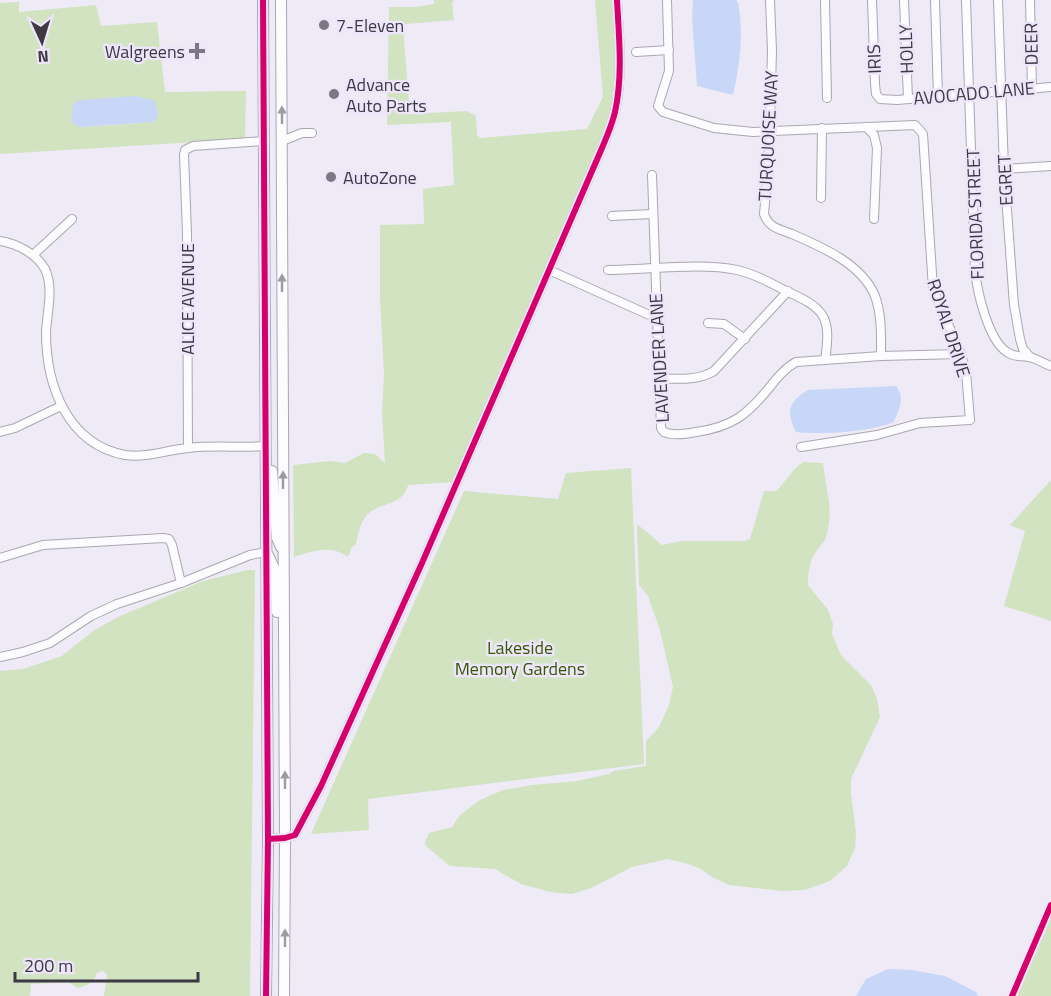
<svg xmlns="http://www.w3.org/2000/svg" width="1051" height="996" viewBox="0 0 1051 996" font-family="'Titillium Web',sans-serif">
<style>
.green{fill:#d1e3c0;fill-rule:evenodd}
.water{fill:#c8d7f7}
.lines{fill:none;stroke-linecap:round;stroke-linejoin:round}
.minor-casing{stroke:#aaa7b0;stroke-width:10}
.major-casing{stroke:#aaa7b0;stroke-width:12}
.minor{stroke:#fcfcfe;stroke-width:8}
.major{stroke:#fcfcfe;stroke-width:10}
.cycleway-casing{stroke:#ede6fb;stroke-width:10}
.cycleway{stroke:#d6006c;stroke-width:6}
.oneway{fill:#9c9ba0}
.poi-dot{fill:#7b7882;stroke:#ede6fb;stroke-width:2}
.labels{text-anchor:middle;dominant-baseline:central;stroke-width:5;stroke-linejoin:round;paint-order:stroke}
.poi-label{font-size:18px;fill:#3d3a43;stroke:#ede6fb;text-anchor:start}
.street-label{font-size:18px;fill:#3d3a43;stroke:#ede6fb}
.park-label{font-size:18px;fill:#395602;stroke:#ede6fb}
</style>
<rect width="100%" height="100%" fill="#eeebf6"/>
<!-- green -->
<g class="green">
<path d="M 434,0 L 454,0 L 452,3 L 454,20 L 405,24 L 403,27 L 410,114 L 467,111 L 476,116 L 477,135 L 480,138 L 587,129 L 603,97 L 595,0 L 614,0 C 616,42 618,82 609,122 L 454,482 L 408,485 C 403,507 379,501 366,516 C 360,523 358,536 356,544 L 352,547 L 348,557 C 332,544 311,551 294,557 L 293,465 L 330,461 L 345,463 L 364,453 L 375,454 L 385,463 L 382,413 L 384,373 L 380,299 L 380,225 L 424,224 L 423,189 L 454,185 L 451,122 L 387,125 L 389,7 L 415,7 L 434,4 Z"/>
<path d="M 19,2 L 19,12 L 96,5 L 101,26 L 157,22 L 165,92 L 246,91 L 245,139 L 0,154 L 0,3 ZM 79,100 L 142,123 L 81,127 Z"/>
<path d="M 804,462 L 823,463 C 825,484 833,507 828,529 C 826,542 822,543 815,553 C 809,562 808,575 808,585 L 828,610 L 833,624 L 832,634 L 841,655 L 871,685 L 877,699 L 880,717 L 851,779 L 851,793 L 856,833 L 855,848 L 847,866 L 830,881 L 805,890 L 782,891 L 729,885 L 712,877 L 701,869 L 685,863 L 667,859 L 632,867 L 591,888 L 572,894 L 550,892 L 521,884 L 495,869 L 450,866 L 426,846 L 425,842 L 429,833 L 452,827 L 460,815 L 480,800 L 503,790 L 532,785 L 577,781 L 609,774 L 613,771 L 646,766 L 646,741 L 659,727 L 669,705 L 673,687 L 660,630 L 648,596 L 639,585 L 637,524 L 662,545 L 682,541 L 745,541 L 750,539 L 764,491 L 776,491 C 786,482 792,468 804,462 Z"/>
<polygon points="631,468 644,764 368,799 369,830 311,834 464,491 558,499 566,473"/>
<polygon points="1051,480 1051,621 1004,606 1025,531 1010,525"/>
<path d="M 247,570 L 255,570 L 250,996 L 104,996 L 107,975 L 103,971 L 97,973 C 94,982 87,986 78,988 L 68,982 L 31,984 L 30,996 L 0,996 L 0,671 L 23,669 L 62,656 L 93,631 L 120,616 L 203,581 Z"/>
<polygon points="1051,901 1051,996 1011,996 1013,991"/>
</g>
<!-- water -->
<g class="water">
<path d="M 693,0 L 736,0 L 738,2 C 744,33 740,64 733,95 L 697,86 L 692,18 Z"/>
<polygon points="136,96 155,101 158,116 154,122 80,127 71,122 73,105 79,100"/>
<path d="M 896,386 C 906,399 899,408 894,422 C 869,432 823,435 796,432 C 786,412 788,402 808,390 Z"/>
<polygon points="888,969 912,970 945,976 976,992 978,996 856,996 866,979"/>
</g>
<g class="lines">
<!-- minor casing -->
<g class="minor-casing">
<g id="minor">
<polyline points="667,0 669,71 658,106 663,112 714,128 753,132 915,125 923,134 933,289 961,354 966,372 970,420 920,423 877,435 801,447"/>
<path d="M 770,0 L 772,51 L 769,157 L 764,214 C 769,228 779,229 792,234 C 822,247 862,264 875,296 C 882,315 881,336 881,356"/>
<polyline points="825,0 827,98"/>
<polyline points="872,0 875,84 876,94 880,99 897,100 1051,87"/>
<polyline points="904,0 908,99"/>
<polyline points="935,0 938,96"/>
<path d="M 966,0 L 975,270 C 977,291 988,340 1007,352 C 1015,358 1021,355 1029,357 C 1036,358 1044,364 1051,366"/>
<polyline points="998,0 1004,169 1014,305 1020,339 1023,349 1030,357"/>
<polyline points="1030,0 1032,88"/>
<polyline points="636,52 669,50"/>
<polyline points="866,127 874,135 877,148 874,219"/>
<polyline points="282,141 302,133 312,133"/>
<polyline points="1004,169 1051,166"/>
<path d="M 652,175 L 661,428 L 664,432 C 673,436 686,434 696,432 C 732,427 747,415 769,388 C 777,378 785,368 796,362 L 881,356 L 961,354"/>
<polyline points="821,198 822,128"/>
<polyline points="612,216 652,214"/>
<path d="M 0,241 C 17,244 36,253 45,269 C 54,288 47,312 46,332 C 46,385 67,444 125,455 C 146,458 167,450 188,448 C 214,445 240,448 266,446"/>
<polyline points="33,255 72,219"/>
<polyline points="549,270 656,318"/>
<path d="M 608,270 C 646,270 702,262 737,270 C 754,274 769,282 784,290 C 824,308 832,315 825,360"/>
<polyline points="708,323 724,324 745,339"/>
<path d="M 658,378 C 676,379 698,381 714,371 L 788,291"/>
<polyline points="0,432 15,428 61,406"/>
<polyline points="188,448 187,233 184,155 185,150 193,146 264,141"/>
<polyline points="0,558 43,545 163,538 169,539 172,545 181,583"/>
<polyline points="0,657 23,652 50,643 91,616 117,604 181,583 250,555 266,552"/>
<path d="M 268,839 L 285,838 L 295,835 L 321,786 L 422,563 L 602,148 C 607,136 612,125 615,112 C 623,76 619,37 617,0"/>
</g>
</g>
<!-- major casing -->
<g class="major-casing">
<g id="major">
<polyline points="263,0 268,839 266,996"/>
<polyline points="281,0 285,838 284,996"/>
<polyline points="272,471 277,538 281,547"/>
<polyline points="268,555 275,570 277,612"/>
</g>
</g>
<!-- minor -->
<use href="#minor" class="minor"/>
<!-- major -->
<use href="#major" class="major"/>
<!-- cycleway casing -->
<g class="cycleway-casing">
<g id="cycleway">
<polyline points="263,0 268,839 266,996"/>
<path d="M 268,839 L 285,838 L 295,835 L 321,786 L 422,563 L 602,148 C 607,136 612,125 615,112 C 623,76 619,37 617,0"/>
<polyline points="1012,996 1051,905"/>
</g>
</g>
<!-- cycleway -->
<use href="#cycleway" class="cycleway"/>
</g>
<!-- one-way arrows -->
<defs><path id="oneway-solid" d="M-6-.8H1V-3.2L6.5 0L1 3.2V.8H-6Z" transform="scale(1.5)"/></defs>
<g class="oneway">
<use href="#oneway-solid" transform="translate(282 115) rotate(-90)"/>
<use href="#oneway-solid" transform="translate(282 283) rotate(-90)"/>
<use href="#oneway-solid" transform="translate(283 480) rotate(-90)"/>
<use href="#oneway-solid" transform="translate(285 780) rotate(-90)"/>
<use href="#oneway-solid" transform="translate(285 938) rotate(-90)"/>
</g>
<!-- markers -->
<g class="poi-dot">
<circle cx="324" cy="25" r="6"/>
<path d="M194 42h6v6h6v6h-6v6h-6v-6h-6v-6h6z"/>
<circle cx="334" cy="94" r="6"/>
<circle cx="331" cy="177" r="6"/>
</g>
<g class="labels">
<!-- poi labels -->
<g class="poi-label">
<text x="336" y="25">7-Eleven</text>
<text x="185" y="51" text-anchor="end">Walgreens</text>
<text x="346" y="84">Advance<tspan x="346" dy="21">Auto Parts</tspan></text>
<text x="343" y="177">AutoZone</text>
</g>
<!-- street labels -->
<g class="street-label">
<text transform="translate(1031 44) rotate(-91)">DEER</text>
<text transform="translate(906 49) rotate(-92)">HOLLY</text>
<text transform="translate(874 59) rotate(-92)">IRIS</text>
<text transform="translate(974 93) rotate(-5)">AVOCADO LANE</text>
<text transform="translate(768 136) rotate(-87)">TURQUOISE WAY</text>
<text transform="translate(1005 180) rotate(-93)">EGRET</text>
<text transform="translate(975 214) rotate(-92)">FLORIDA STREET</text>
<text transform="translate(187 299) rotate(-90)">ALICE AVENUE</text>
<text transform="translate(949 328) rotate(72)">ROYAL DRIVE</text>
<text transform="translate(659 358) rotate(-93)">LAVENDER LANE</text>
</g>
<!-- park labels -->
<g class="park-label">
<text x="520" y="647">Lakeside<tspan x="520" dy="21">Memory Gardens</tspan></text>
</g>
</g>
<!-- north arrow -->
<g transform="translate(42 42) rotate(176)" stroke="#ede6fb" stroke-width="4.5" paint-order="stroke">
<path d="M0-4.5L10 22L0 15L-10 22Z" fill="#3d3a43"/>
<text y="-9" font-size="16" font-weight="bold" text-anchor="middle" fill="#3d3a43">N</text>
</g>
<!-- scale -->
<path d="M15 972v9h183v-9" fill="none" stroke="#3d3a43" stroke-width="3"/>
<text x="24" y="972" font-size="18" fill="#3d3a43" stroke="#ede6fb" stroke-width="4.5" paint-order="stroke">200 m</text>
</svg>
